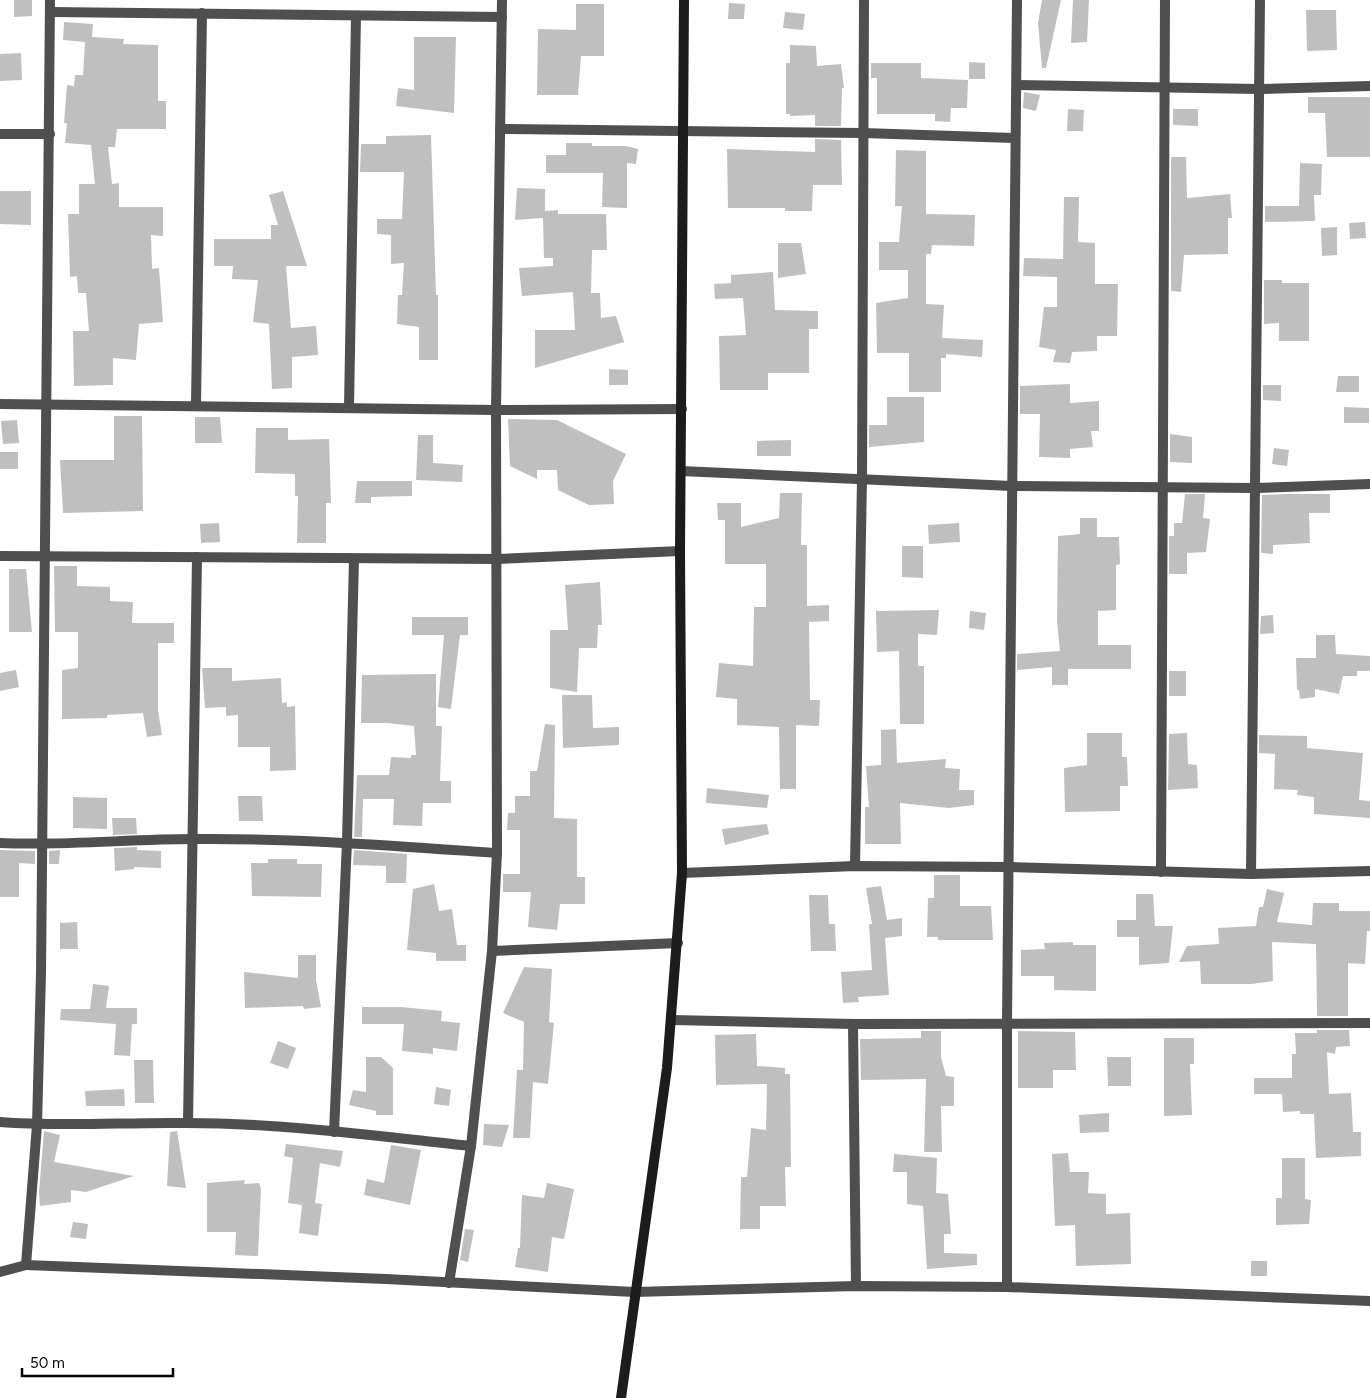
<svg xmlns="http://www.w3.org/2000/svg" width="1370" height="1398" viewBox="0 0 1370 1398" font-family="Figtree,sans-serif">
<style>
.building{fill:#bfbfbf}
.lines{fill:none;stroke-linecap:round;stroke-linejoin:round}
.street{stroke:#4f4f4f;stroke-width:10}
.secondary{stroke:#1c1c1c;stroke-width:10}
</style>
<rect width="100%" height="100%" fill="#fff"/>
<!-- building -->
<g class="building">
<polygon points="14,0 32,0 32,16 14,17"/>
<polygon points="1042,0 1061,0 1046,68 1042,68 1038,23"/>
<polygon points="1073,0 1089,0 1087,42 1071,43"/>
<polygon points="729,3 745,4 744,19 728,19"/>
<polygon points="576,4 604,4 604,56 581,56 578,95 537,95 538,29 576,30"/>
<polygon points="1306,10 1336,10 1337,50 1307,51"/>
<polygon points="785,12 805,14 803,30 783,28"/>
<polygon points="64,22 93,24 92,37 124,39 123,44 158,45 158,101 166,101 166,129 117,129 115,147 108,147 112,184 119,183 119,207 163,207 163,236 151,235 152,269 159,268 163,322 139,324 136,360 113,358 113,385 74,386 73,331 89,331 86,293 78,293 77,276 70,277 68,214 79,214 79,184 95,184 91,145 65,143 67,123 64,123 67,85 74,86 75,75 83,75 85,42 63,40"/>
<polygon points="414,37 456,37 454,113 396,106 398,88 414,90"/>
<polygon points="790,45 816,46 817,66 841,64 844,88 842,88 841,126 815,126 815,115 790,116 790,114 786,114 786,63 790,63"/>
<polygon points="21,53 22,80 0,81 0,54"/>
<polygon points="969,62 985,63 985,79 969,79"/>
<polygon points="871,63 921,63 921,78 968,80 967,108 951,108 950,122 935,121 935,114 877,114 877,78 871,78"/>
<polygon points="1024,92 1040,95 1036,111 1023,108"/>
<polygon points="1308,97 1370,97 1370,157 1327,157 1325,113 1308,113"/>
<polygon points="1068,109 1084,110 1083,131 1067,131"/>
<polygon points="1173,109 1198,109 1198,126 1173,125"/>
<polygon points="431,135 436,295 438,295 438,360 419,360 419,327 397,324 398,295 402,295 404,263 391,264 391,235 377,234 377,219 402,219 404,172 360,172 361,144 386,144 386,136"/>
<polygon points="815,139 841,140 842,185 813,185 812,211 785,211 785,208 728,208 727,149 815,152"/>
<polygon points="566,143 592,143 592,146 626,146 638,149 636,164 627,163 627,208 602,207 603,173 546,173 546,155 566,155"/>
<polygon points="896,150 926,151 926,214 975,215 974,246 932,245 931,254 926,254 926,304 944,305 942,338 983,340 982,357 946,354 946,358 941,358 941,392 909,392 909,353 877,353 876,303 908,298 908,270 879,270 879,242 899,242 902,206 895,206"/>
<polygon points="1171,157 1186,157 1187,198 1230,194 1232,218 1228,218 1228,254 1184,255 1181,292 1171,291"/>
<polygon points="1300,163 1322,164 1321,195 1314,195 1315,221 1265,222 1265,206 1299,206"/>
<polygon points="517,188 545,189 545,211 558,210 558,214 606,214 607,250 592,250 591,293 600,293 601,318 616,316 624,342 535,368 535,330 575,330 573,292 522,296 519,268 553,266 553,258 544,258 543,218 515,220"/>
<polygon points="0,191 31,191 31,225 0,224"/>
<polygon points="283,191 307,266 286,266 291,328 316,326 318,355 292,357 292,388 272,389 269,324 253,322 258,280 232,279 233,266 214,266 214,239 271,239 271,225 278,225 269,195"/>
<polygon points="1064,197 1079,197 1078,242 1095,243 1095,284 1118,284 1117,336 1097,336 1097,351 1072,352 1070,363 1053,362 1056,350 1039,347 1044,307 1057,307 1057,277 1023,276 1024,258 1063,259"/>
<polygon points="1365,222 1366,238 1350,239 1349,223"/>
<polygon points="1337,227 1337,255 1322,256 1321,228"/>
<polygon points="778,243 801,243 806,274 778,278"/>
<polygon points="773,272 775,310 818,311 818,329 809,329 809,373 768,373 768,390 720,390 719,336 746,335 743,298 715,299 714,284 731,283 731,275"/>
<polygon points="1264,280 1282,280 1282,283 1309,283 1309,341 1279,341 1279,323 1264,324"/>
<polygon points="609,369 628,370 628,385 609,385"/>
<polygon points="1338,376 1359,376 1359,392 1336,392"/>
<polygon points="1070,384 1070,403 1099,401 1099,431 1091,431 1093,447 1070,449 1070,458 1039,457 1040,414 1020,414 1020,386"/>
<polygon points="1263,385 1281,385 1281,401 1263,400"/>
<polygon points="887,397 924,397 924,442 869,447 869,425 887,425"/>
<polygon points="1344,407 1369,408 1369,423 1344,423"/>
<polygon points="114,416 142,416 143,511 63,513 60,460 114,460"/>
<polygon points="195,417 220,417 222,443 195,443"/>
<polygon points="508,419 557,420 626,454 613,481 614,504 589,505 558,490 557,470 537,470 537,479 510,466"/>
<polygon points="17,420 19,443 3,444 1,421"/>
<polygon points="256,428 288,428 288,440 329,439 331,503 326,503 326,543 297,543 298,496 295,496 295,474 255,473"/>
<polygon points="1170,434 1192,437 1192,463 1170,462"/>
<polygon points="418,435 433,435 433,463 463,465 462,482 416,480"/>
<polygon points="791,440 791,456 757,456 757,441"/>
<polygon points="1274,448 1289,450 1287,466 1272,464"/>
<rect x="0" y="452" width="18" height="17"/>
<polygon points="357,481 412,481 412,496 371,497 371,503 355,503"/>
<polygon points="780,493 802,493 801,545 807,545 807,606 829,605 829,621 809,622 810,700 820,700 819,726 796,725 796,789 780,789 779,727 737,725 737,699 716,697 719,663 753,666 754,607 766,607 766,564 725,564 725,520 718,520 717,503 741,503 741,527 779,518"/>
<polygon points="1185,494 1205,494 1203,518 1210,519 1206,552 1187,553 1187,574 1169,574 1169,536 1174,536 1174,523 1182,523"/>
<polygon points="1287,494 1330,494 1330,513 1309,513 1310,543 1273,545 1273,554 1261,553 1262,495"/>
<polygon points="1080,518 1097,518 1097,537 1119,537 1120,564 1116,565 1116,610 1098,611 1098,645 1131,645 1131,669 1068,669 1068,685 1052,685 1052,667 1017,670 1017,654 1060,651 1057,621 1058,536 1080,534"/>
<polygon points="219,523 220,542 201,543 200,524"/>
<polygon points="959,523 960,542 929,544 928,525"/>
<polygon points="902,546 923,546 923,578 902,577"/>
<polygon points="54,566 77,566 77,586 110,587 110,601 133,602 132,623 174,623 174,643 158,643 158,710 162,735 147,737 143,713 107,715 107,718 62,719 62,670 78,668 78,632 55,632"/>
<polygon points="9,569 26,569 32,632 9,632"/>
<polygon points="600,582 602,625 598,625 597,648 579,648 577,692 550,688 550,630 568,630 565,585"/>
<polygon points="939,610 937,635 918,634 918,666 924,666 924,724 900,724 899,651 877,652 876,611"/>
<polygon points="970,611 986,613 984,630 969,628"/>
<polygon points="1273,615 1274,633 1260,634 1261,616"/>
<polygon points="412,617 468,617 468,635 460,635 451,709 438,707 444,635 412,635"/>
<polygon points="1316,635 1335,635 1336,654 1370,656 1370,671 1357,671 1357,676 1343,676 1339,694 1315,689 1315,697 1300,699 1299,690 1297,690 1296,658 1316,658"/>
<polygon points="202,668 232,668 232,681 281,678 282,703 287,702 287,707 295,706 296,770 270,771 270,747 238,747 238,715 226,716 226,707 205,708"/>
<polygon points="16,670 19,687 0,691 0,673"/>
<rect x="1169" y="671" width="17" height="25"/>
<polygon points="436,674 436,726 442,726 440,781 451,781 451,803 423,803 422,826 393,825 394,799 363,799 362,837 354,837 357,775 389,775 391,757 411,758 411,755 416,755 414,726 387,723 361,723 362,675"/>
<polygon points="562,695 592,695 593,728 619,727 619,745 563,748"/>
<polygon points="545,724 555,725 554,818 577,819 577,877 585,877 585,904 560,904 557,930 528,927 531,892 503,892 503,874 520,874 520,830 507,830 508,813 515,813 515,796 530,796 530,771 537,771"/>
<polygon points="896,729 897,763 946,759 945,768 960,769 959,790 974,790 974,805 949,808 900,803 901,844 865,844 865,807 869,807 866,766 881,765 881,730"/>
<polygon points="1087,733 1122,733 1122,757 1127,757 1128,786 1120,786 1120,811 1065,812 1064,768 1087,765"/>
<polygon points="1187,733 1188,764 1197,765 1198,788 1168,790 1169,734"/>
<polygon points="1259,735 1307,736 1307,748 1363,753 1359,800 1370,801 1370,818 1314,814 1314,797 1297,795 1298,790 1274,789 1275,754 1259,753"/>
<polygon points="707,788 769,795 767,808 706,803"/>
<polygon points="238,796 262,796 263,821 239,821"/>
<polygon points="73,797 107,798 107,829 73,828"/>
<polygon points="112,818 136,818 137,834 113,835"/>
<polygon points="767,824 769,834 725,845 722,829"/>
<polygon points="137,847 137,850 161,851 161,868 134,867 134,869 115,871 114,848"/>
<polygon points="0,850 35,851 35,864 19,863 19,897 0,897"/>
<polygon points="60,850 59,864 49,864 49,851"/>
<polygon points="354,850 407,854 406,883 386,883 386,866 353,865"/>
<polygon points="268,859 297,859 297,864 322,864 321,897 252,896 251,863 268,863"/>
<polygon points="934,875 960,875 960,906 991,906 993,940 938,940 938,937 927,937 928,898 934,898"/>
<polygon points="434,884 439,911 452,909 457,945 466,945 466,961 436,961 436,953 407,950 413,889"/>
<polygon points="881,886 887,920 902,918 902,936 885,938 889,995 858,997 859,1002 843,1003 841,972 872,970 869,924 872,924 866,888"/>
<polygon points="1267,889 1284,893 1277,922 1312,925 1313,903 1339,903 1339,911 1370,911 1370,931 1367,931 1365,964 1348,963 1348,1016 1317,1016 1316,944 1272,942 1273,981 1251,984 1201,984 1200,961 1179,962 1187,946 1219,944 1218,928 1256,926 1259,907 1263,907"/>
<polygon points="1136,894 1153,894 1155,926 1173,926 1169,963 1139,965 1139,937 1117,937 1117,920 1136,920"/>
<polygon points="809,895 828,895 829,924 835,924 836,951 811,951"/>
<polygon points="77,922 78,949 60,949 60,923"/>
<polygon points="1073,942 1073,945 1096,945 1096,991 1054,990 1054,976 1021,976 1021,950 1045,949 1044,943"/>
<polygon points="298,955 316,955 316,980 321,1007 304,1009 303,1006 245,1008 244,972 298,978"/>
<polygon points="524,967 552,969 549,1022 554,1023 548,1084 533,1082 530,1138 513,1138 517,1070 523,1070 524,1022 503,1013"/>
<polygon points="93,984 109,986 106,1008 137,1008 137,1024 132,1024 130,1056 114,1055 116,1024 60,1020 61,1009 90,1009"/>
<polygon points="362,1007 401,1007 442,1011 441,1021 460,1023 457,1051 433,1048 433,1054 402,1051 404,1024 362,1024"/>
<polygon points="1317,1030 1349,1030 1350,1046 1336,1047 1335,1054 1327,1052 1329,1094 1351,1093 1353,1132 1361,1132 1361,1156 1316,1158 1314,1114 1300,1114 1300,1111 1283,1112 1282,1094 1254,1094 1254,1078 1292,1078 1292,1054 1296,1054 1295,1033 1317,1033"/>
<polygon points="921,1031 941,1031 941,1057 946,1076 954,1077 954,1106 941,1106 942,1152 924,1152 926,1079 861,1080 860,1039 921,1038"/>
<polygon points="1018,1031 1075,1032 1076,1070 1053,1070 1053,1088 1018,1088"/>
<polygon points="756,1034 757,1066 785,1068 785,1074 790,1074 791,1167 785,1167 786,1206 760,1206 760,1229 740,1229 741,1177 747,1177 751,1128 766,1130 767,1084 716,1085 715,1035"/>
<polygon points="1164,1038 1194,1038 1194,1064 1190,1064 1192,1115 1164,1116"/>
<polygon points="278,1041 296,1048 288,1069 270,1063"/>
<polygon points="366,1057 381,1057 393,1068 393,1115 376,1115 376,1111 349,1105 353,1090 366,1092"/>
<polygon points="1107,1057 1131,1057 1131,1086 1108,1086"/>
<polygon points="134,1060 153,1060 154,1103 135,1103"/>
<polygon points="436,1087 451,1090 449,1106 434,1104"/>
<polygon points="124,1089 125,1106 86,1106 85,1091"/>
<polygon points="1109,1113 1109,1132 1080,1133 1079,1115"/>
<polygon points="484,1124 509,1125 502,1147 483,1145"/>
<polygon points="44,1131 60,1135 54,1162 134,1176 86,1192 71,1190 71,1202 40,1206 39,1192"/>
<polygon points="177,1131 186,1188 167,1186 170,1132"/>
<polygon points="286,1144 343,1151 340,1167 320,1163 315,1203 322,1204 318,1236 299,1233 302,1205 288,1203 293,1158 284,1156"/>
<polygon points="391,1145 421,1150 410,1205 364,1195 367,1179 384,1183"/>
<polygon points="1068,1153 1070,1172 1089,1172 1088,1193 1106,1194 1106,1214 1130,1213 1131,1264 1076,1266 1075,1225 1055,1226 1052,1154"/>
<polygon points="894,1154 937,1158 936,1193 948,1194 951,1234 944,1234 944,1253 977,1254 977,1265 927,1269 923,1206 907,1204 907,1172 893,1172"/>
<polygon points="1282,1158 1305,1158 1305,1199 1311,1200 1309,1224 1276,1225 1276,1198 1282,1198"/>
<polygon points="245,1180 244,1184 259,1183 261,1189 258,1256 235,1255 236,1232 207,1232 207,1183"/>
<polygon points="547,1183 574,1189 564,1239 552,1237 548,1272 515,1267 518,1248 520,1248 522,1195 544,1198"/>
<polygon points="73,1222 88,1224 86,1239 70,1237"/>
<polygon points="465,1229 474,1230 468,1262 460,1260"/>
<rect x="1251" y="1261" width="16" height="15"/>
</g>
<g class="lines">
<!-- street -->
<g class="street">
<polyline points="50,0 41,973 37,1125 26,1265 386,1279 634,1292 856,1286 1007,1287 1370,1301"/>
<polyline points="50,12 502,17"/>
<polyline points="1017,85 1259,89 1370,86"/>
<polyline points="500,129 863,133 1014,138"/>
<polyline points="0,134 50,134"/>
<polyline points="0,404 496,410 682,409"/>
<polyline points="196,404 202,13"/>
<polyline points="349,407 356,16"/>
<polyline points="681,471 1012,486 1254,488 1370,484"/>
<polyline points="0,556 497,559 680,551"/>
<path d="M 0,843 C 65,846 129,839 194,839 C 295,838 396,846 497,853"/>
<polyline points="855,866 862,479 864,0"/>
<polyline points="1161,872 1165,0"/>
<polyline points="682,873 855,866 1010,867 1251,874 1370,871"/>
<polyline points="1251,874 1260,0"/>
<polyline points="492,951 678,943"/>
<polyline points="672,1020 853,1024 1370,1023"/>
<polyline points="853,1024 856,1286"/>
<path d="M 0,1122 C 62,1127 124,1122 186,1123 C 281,1123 377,1136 471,1146"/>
<polyline points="188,1123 197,557"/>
<polyline points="334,1132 347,842 354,559"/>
<polyline points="0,1272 26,1265"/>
<polyline points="449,1283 471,1146 492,951 497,853 496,410 502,0"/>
<polyline points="1007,1287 1007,1022 1017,0"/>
</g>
<!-- secondary -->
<polyline class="secondary" points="621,1398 667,1068 682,873 680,551 684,0"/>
</g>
<!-- scale -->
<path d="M22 1368v8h151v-8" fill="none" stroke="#000000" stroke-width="2.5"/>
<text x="30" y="1368" font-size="15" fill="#000000" stroke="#ffffff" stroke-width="4" paint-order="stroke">50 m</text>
</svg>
